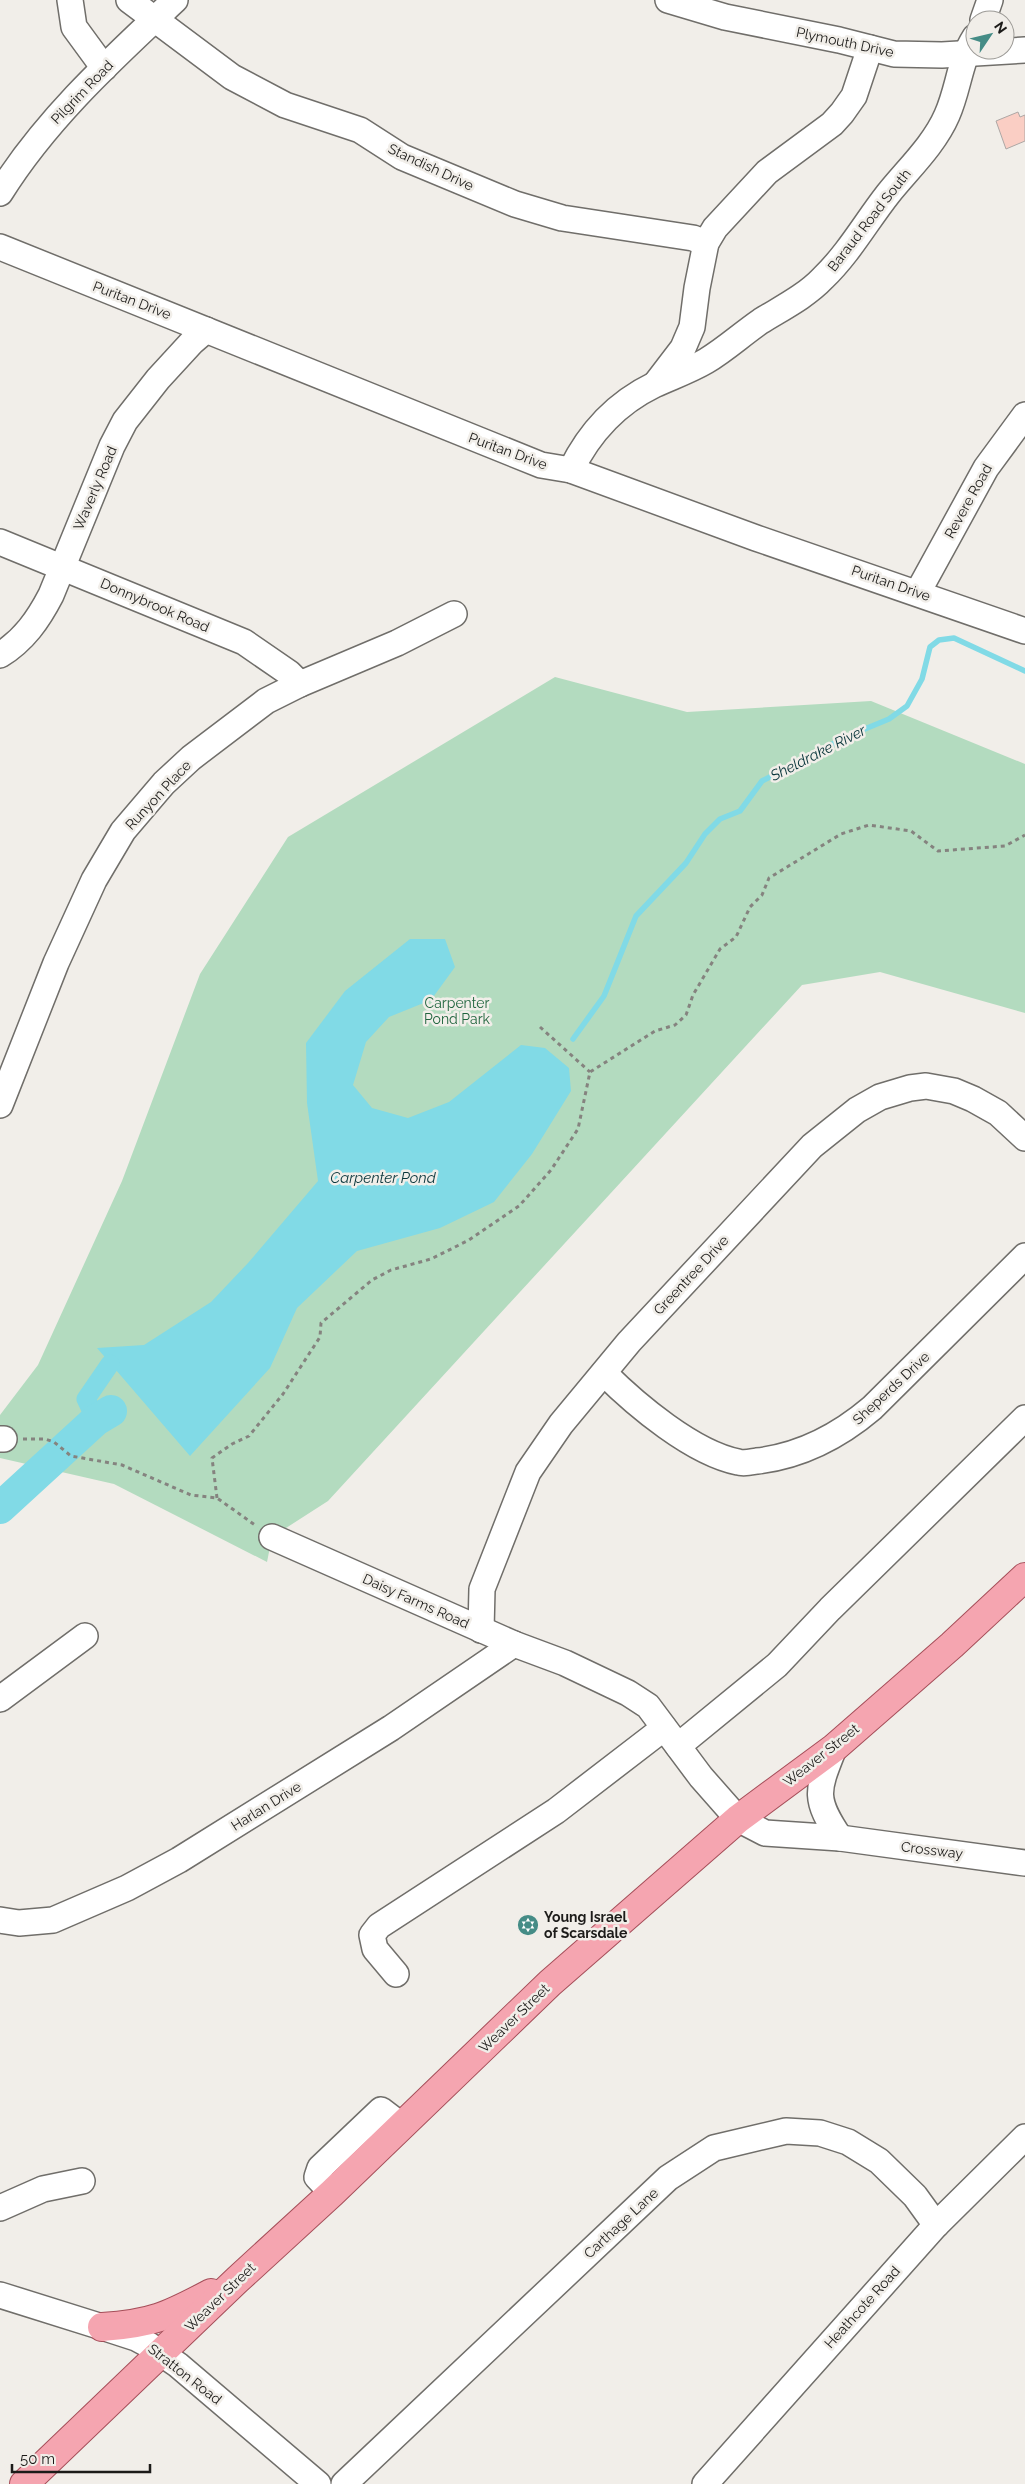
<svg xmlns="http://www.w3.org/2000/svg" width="1025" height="2484" viewBox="0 0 1025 2484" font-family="Raleway,sans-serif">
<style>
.green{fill:#b3dbbf}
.water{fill:#81dae6}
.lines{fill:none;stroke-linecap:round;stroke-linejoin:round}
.stream{stroke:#81dae6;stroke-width:5.5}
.canal{stroke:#81dae6;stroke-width:19}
.river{stroke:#81dae6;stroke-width:32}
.building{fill:#facec4;stroke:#ada7a5}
.minor-casing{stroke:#706e6a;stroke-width:28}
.major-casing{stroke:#a54e59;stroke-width:30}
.path{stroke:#85837f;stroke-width:3;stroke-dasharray:4 4;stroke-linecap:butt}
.minor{stroke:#fff;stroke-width:25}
.major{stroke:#f5a5b0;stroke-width:28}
.labels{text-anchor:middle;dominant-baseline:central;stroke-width:5;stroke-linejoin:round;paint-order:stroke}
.street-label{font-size:14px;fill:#1c1b19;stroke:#f1eee9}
.park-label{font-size:14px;fill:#20653e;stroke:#f1eee9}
.poi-label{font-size:14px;font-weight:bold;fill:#1c1b19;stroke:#f1eee9;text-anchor:start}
.water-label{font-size:15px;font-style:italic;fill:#09353b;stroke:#f1eee9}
</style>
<rect width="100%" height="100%" fill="#f1eee9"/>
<!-- green -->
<polygon class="green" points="555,677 687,712 871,701 1025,764 1025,1013 880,972 802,985 328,1501 272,1537 267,1562 114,1484 0,1458 0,1415 38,1365 122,1181 200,974 288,837"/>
<!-- water -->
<polygon class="water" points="410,939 445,939 455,967 431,1000 389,1017 366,1042 353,1085 372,1108 408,1118 449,1102 521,1045 545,1048 569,1068 571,1091 532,1154 494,1202 440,1228 357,1251 297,1308 270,1368 190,1456 97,1348 144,1345 211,1302 248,1263 318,1181 307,1103 306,1043 345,991"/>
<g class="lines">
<!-- stream -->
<polyline class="stream" points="573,1039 604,996 636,916 686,863 705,834 720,819 740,811 762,781 848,736 889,719 907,706 922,679 930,647 939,640 954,638 1025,671"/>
<!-- canal -->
<polyline class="canal" points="96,1420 86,1399 110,1364"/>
<!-- river -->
<polyline class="river" points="0,1508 96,1420 111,1411"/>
</g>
<!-- building -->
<polygon class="building" points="1018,112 1020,117 1025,115 1025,141 1006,149 996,121"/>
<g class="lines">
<!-- minor casing -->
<g class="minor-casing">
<g id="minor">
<polyline points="70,0 74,27 104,68"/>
<polyline points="129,0 232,77 285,105 360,130 402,157 515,204 562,218 693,238 706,243"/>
<polyline points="668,0 725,17 839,40 894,54 942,55 1025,50"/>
<polyline points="983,20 990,0"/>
<path d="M 0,193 C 46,119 112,59 175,0"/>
<polyline points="0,247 541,465 571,470 756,538 1025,631"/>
<polyline points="657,382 683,348 692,327 697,288 706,243 715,228 767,172 832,124 842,113 854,96 870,48"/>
<path d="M 571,470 C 589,433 617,403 654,385 C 671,377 689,371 706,361 C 726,349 742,334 761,321 C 782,308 806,296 823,278 C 849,253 866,222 888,194 C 908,169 934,145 947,115 C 959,88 959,62 975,37"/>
<polyline points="0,542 244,642 289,673 300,684"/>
<polyline points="918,592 986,468 1025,415"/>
<path d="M 0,655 C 24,640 38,620 51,595 L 112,446 L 125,421 L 158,379 L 192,342 L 206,330"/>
<polyline points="0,1105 56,963 94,880 123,831 164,783 191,758 266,701 300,684 397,643 454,614"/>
<path d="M 604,1373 C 636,1405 693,1453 738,1462 C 744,1464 751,1462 757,1461 C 801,1456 839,1436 872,1408 L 1025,1256"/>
<polyline points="0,1439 4,1439"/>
<polyline points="272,1537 514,1644 565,1663 628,1693 648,1706 701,1777 738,1819 765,1833 840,1838 1025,1863"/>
<polyline points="481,1630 482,1589 528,1472 561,1424 629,1342 812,1146 857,1110 880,1097 910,1088 926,1086 954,1091 973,1099 998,1113 1025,1138"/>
<polyline points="0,1699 85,1636"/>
<polyline points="678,1746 777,1665 830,1609 1025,1418"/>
<path d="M 834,1748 C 817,1791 813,1798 840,1838"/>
<polyline points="0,1920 19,1923 53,1920 127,1888 179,1860 391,1728 514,1644"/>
<polyline points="396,1974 375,1949 372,1935 379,1926 556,1811 664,1728"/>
<polyline points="332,2193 317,2177 320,2168 381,2110 402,2126"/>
<polyline points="0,2208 43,2189 82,2181"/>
<polyline points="0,2295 102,2327 136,2338 149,2345 178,2365 318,2484"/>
<polyline points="344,2484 668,2178 714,2148 786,2131 820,2133 848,2142 879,2161 915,2196 936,2225"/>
<polyline points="705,2484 936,2225 1025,2137"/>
</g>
</g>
<!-- major casing -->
<g class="major-casing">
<g id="major">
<path d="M 102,2327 C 151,2324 168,2316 211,2293"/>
<polyline points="24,2484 237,2280 332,2193 550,1983 738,1819 834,1748 952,1645 1025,1577"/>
</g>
</g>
<!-- path -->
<g class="path">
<polyline points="540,1027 590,1072"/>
<polyline points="23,1439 45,1439 54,1442 71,1456 122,1465 191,1495 217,1498 255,1525"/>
<polyline points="217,1498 212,1458 232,1444 249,1436 283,1394 320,1337 321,1323 372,1280 391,1270 431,1259 469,1240 519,1206 551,1170 578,1129 590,1072 655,1031 675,1025 686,1015 693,995 720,949 736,937 750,907 762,895 769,878 841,834 869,825 911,831 938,851 1005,846 1025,835"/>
</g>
<!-- minor -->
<use href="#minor" class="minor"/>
<!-- major -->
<use href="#major" class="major"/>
</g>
<!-- icons -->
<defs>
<g id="synagogue-disc" transform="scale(1.125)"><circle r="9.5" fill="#458c86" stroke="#f1eee9"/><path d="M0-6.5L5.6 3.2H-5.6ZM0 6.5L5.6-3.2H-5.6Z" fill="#fff"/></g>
</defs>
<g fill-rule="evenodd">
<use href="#synagogue-disc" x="528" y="1925"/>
</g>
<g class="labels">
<!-- street labels -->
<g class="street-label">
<text transform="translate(845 42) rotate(12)">Plymouth Drive</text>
<text transform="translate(82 92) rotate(-46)">Pilgrim Road</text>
<text transform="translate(431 167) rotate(25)">Standish Drive</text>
<text transform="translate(869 220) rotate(-52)">Baraud Road South</text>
<text transform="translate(132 300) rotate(21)">Puritan Drive</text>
<text transform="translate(508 451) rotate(20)">Puritan Drive</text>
<text transform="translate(95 488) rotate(-67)">Waverly Road</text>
<text transform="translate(968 501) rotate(-61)">Revere Road</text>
<text transform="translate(891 583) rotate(19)">Puritan Drive</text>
<text transform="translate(155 605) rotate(23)">Donnybrook Road</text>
<text transform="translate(158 795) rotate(-47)">Runyon Place</text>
<text transform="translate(691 1275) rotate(-47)">Greentree Drive</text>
<text transform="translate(891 1388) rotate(-43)">Sheperds Drive</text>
<text transform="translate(416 1601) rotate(24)">Daisy Farms Road</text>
<text transform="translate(821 1755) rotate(-38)">Weaver Street</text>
<text transform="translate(266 1806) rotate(-32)">Harlan Drive</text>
<text transform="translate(932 1850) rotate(7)">Crossway</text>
<text transform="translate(514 2018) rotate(-44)">Weaver Street</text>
<text transform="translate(621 2223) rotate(-43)">Carthage Lane</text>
<text transform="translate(220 2297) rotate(-44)">Weaver Street</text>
<text transform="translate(862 2307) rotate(-48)">Heathcote Road</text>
<text transform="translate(185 2374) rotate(38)">Stratton Road</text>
</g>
<!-- park labels -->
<g class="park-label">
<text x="457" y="1003">Carpenter<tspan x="457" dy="16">Pond Park</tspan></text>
</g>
<!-- poi labels -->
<g class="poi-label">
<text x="544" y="1917">Young Israel<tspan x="544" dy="16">of Scarsdale</tspan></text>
</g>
<!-- water labels -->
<g class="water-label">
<text transform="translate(818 753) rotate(-27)">Sheldrake River</text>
<text x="383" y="1178">Carpenter Pond</text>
</g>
</g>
<!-- north arrow -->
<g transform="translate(990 35) rotate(55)"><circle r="24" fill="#f1eee9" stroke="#9c9a96"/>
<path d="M0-4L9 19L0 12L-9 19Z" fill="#458c86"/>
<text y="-8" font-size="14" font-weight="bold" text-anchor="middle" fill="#1c1b19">N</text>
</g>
<!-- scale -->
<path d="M12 2464v8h138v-8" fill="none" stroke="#1c1b19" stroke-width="2.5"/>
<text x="20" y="2464" font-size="15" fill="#1c1b19" stroke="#f1eee9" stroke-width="4" paint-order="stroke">50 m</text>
</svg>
